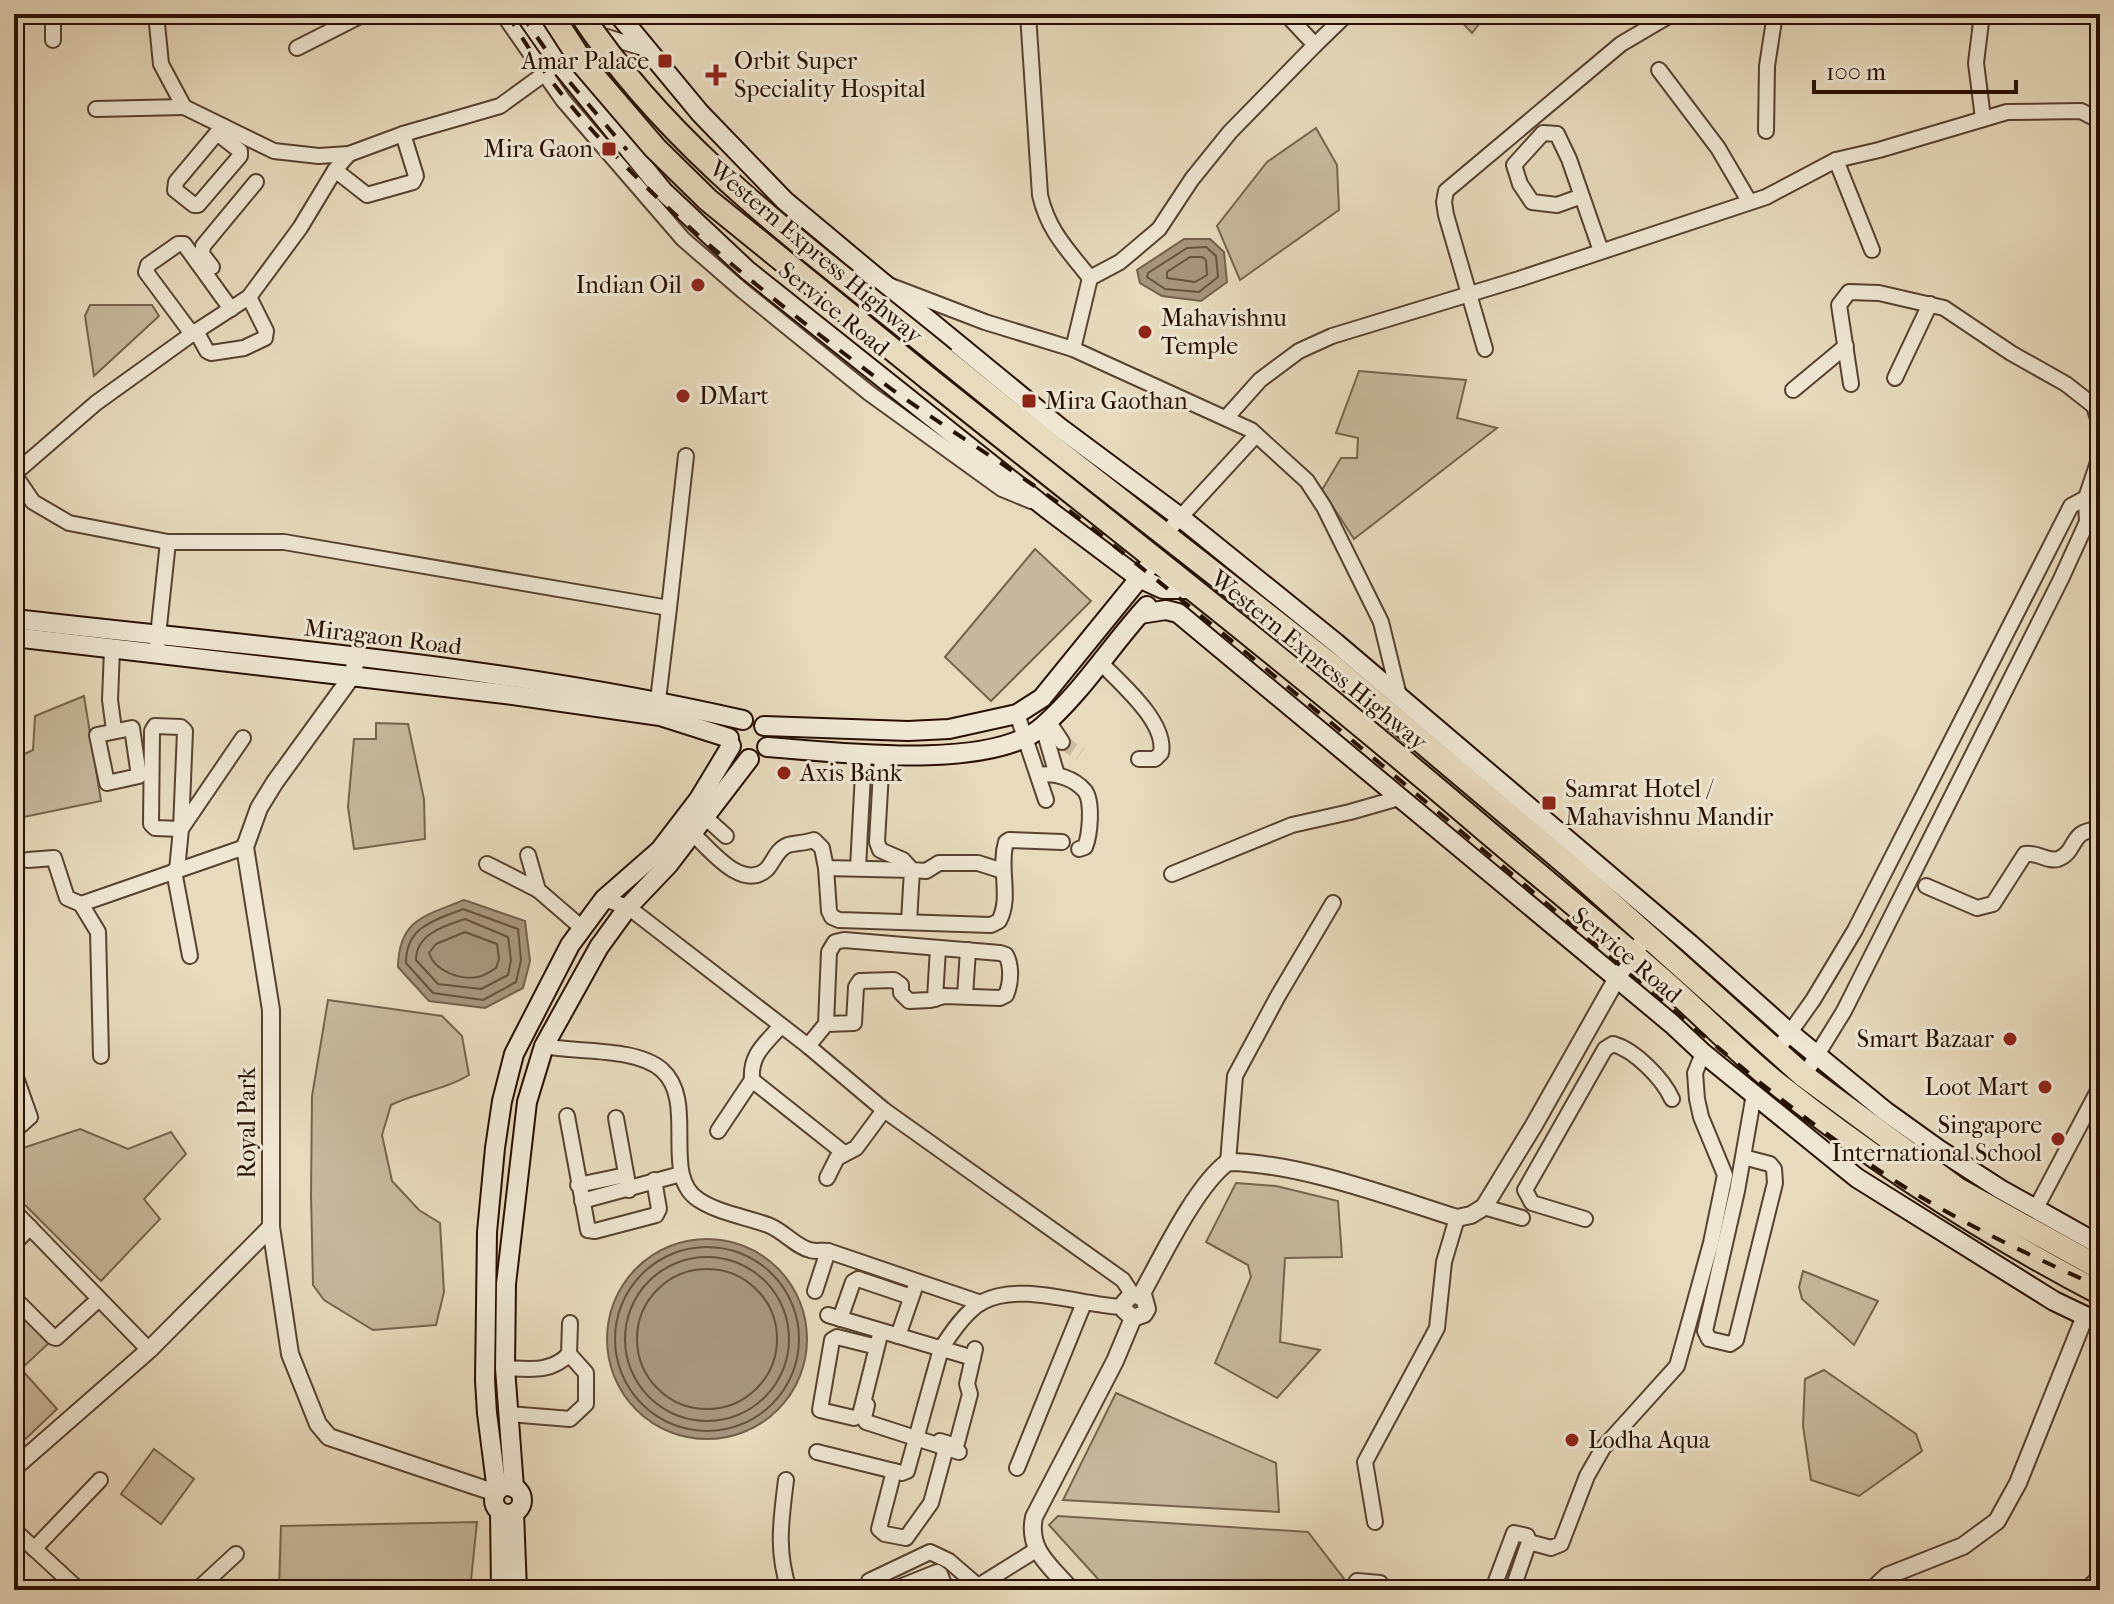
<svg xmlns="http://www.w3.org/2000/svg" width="2114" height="1604" viewBox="0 0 2114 1604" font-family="'IM FELL French Canon',serif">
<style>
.green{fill:#c6b89d;stroke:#76644e;stroke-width:2}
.water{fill:#a6957d;stroke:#73604b;stroke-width:2}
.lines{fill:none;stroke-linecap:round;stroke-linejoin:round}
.shore{stroke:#66523e;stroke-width:2}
.minor-tunnel{stroke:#cabca1;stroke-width:14;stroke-dasharray:14 7;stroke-linecap:butt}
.minor-casing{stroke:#57422f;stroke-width:18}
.tertiary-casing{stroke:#57422f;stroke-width:20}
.secondary-casing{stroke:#271000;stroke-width:22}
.trunk-casing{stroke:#271000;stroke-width:26}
.minor{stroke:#efe7d4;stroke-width:14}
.tertiary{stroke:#efe7d4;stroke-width:16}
.secondary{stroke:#efe7d4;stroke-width:18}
.trunk{stroke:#e7dabd;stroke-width:22}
.rail{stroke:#271000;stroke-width:4;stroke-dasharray:14 14;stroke-linecap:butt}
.trunk-bridge-casing{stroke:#271000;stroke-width:26;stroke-linecap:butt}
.trunk-bridge{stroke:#e7dabd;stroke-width:22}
.poi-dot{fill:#8f2418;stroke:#efe7d4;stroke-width:3}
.labels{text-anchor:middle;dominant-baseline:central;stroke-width:6;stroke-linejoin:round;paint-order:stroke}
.poi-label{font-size:24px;fill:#271000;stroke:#efe7d4;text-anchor:start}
.street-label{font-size:24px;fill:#271000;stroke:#efe7d4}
</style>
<rect width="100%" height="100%" fill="#e7dabd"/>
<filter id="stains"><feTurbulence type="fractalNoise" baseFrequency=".0025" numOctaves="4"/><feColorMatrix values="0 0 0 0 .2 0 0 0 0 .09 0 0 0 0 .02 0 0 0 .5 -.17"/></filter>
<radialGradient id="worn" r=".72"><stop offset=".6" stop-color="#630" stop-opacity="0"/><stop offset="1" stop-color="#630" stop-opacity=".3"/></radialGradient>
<!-- green -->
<g class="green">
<polygon points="1454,14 1487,14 1472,33"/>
<polygon points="1316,128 1337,165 1339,210 1240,280 1217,226 1267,162"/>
<polygon points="90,305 152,305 159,316 94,376 85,316"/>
<polygon points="1359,371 1466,380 1457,418 1497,428 1354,539 1322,490 1341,458 1357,458 1358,438 1336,433"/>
<polygon points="1035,549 1091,601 991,701 945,657"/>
<polygon points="84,696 101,801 14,819 14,759 33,750 35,716"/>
<polygon points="376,723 408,724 424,799 425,839 354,849 348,807 354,739 376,739"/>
<path d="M 328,1000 L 442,1016 L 462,1036 L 469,1075 C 445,1090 417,1092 391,1105 L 382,1135 L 392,1181 L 419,1210 L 440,1223 L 444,1292 L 436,1325 L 373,1330 L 324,1300 L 313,1285 L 311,1195 L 312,1096 Z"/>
<polygon points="80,1129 128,1149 171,1132 186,1154 144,1199 160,1219 101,1281 14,1194 14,1151"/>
<polygon points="1236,1183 1276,1186 1338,1201 1342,1257 1285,1258 1280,1342 1320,1350 1277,1398 1215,1363 1251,1277 1248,1265 1206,1242"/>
<polygon points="1803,1271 1878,1301 1854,1345 1802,1299 1799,1287"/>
<polygon points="24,1313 50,1342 21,1369 57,1409 18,1446 14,1442 14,1322"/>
<polygon points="1824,1370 1916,1434 1922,1451 1859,1496 1811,1480 1803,1426 1805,1379"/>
<polygon points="1116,1393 1276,1463 1279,1512 1063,1500"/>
<polygon points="154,1449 194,1479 161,1524 121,1494"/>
<polygon points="1058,1516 1308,1532 1345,1580 1328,1590 1108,1590 1049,1525"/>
<polygon points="477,1522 470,1590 279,1590 281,1526"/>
</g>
<!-- water -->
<g class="water">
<polygon points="1184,239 1210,239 1224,252 1227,282 1201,301 1162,296 1140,283 1137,270"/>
<path d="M 464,900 L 525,921 L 530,961 L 523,988 L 485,1008 L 429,1001 L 398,967 C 399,919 425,916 464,900 Z"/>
<circle cx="707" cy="1339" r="100"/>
</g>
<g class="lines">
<!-- shore -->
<g class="shore">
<polygon points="1206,247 1216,256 1218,277 1199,292 1165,289 1147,277 1148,273 1187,248"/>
<polygon points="1190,257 1202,257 1206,260 1207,275 1195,282 1167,278 1167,272"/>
<path d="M 463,909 L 518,929 L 521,960 L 516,982 L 483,1000 L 433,993 L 406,963 C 406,926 434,921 463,909 Z"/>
<path d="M 465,919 L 508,937 L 511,960 L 508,975 L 481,989 L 438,984 L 416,960 C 416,934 444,926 465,919 Z"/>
<path d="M 465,932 L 497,944 L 499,959 L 496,968 C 491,971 484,976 478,977 C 459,980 435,971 429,953 L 436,944 Z"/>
<circle cx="707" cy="1339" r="92"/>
<circle cx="707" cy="1339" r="82"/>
<circle cx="707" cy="1339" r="70"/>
</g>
<!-- minor-tunnel -->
<polyline class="minor-tunnel" points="1062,742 1080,754"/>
<!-- minor casing -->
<g class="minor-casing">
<g id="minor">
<polyline points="53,14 53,40"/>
<polyline points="156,14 161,64 184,107 274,151 319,156 349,154"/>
<polyline points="503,14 563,100 683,239 743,291 869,393 1002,489 1031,501"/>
<polyline points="595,14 595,25 581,45 595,43 607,37 646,49"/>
<path d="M 1028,14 L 1040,195 C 1048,231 1068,250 1090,278"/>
<polyline points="1982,14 1976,63 1983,118"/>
<polyline points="1315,45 1347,14"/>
<polyline points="297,48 364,14"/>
<polyline points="1659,70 1718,148 1749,201"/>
<polyline points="96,109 184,107"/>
<polyline points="1766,131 1767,66 1775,14"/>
<polyline points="217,133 240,151 240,156 198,205 194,205 175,190 176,182 217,133 223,126"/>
<polyline points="1836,160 1872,250"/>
<polyline points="335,170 367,195 413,182 416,176 403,134"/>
<polyline points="1582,196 1557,205 1532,202 1520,184 1514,165 1543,133 1557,134 1569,159 1601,251"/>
<polyline points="212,267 202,254 203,246 256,182"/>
<polyline points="891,286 985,322 1073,349 1251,430 1307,481 1324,507 1381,622 1399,696"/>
<polyline points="196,331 207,351 211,353 244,348 265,338 266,331 249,297"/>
<polyline points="192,334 146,272 148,265 178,244 184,244 231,309"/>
<polyline points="1073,349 1090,278 1120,262 1159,229 1192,179 1230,132 1315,45 1286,14"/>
<polyline points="1485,349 1446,215 1444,202 1446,191 1621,44 1672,14"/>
<polyline points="1895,378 1930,304"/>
<polyline points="1851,384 1839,305 1849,292 1879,293 1944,308 2011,353 2066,384 2094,406 2100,425"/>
<polyline points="1793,390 1846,346"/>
<polyline points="1226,418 1260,380 1299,351 1332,336 1519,279 1766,197 1836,160 1879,150 2007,112 2081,111 2100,121"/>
<polyline points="14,474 33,502 69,523 168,542 284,542 669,608 686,456"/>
<polyline points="14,474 96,403 192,334 249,297 300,228 335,170 349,154 403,134 500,106 551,69"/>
<polyline points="2086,498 2100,505"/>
<polyline points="1165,534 1256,435"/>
<polyline points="157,645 168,542"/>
<polyline points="112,649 110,700 114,730"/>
<path d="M 1100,662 C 1120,683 1167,722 1161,753 L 1155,759 L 1139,759"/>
<polyline points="14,676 16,723 14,732"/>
<polyline points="658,700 669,608"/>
<polyline points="1017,714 1046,800"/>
<polyline points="1048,721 1062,742"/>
<polygon points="155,726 181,727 185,731 181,829 155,828 151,824 152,731"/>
<polyline points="1043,727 1057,775"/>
<polygon points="132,728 139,776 107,783 97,735"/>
<polyline points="882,754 877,842 880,850 903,860 912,870 926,871 939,863 978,863 1003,871"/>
<path d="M 1039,775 C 1054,772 1074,778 1085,791 C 1093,802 1090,835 1085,847 L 1079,849"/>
<polyline points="706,818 726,836"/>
<path d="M 693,834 C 710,849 742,892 767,869 C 774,861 777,849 788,845 C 796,843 805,843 814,840 L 822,848 L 826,868 L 912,870 L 909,922"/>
<polyline points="528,855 538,890 582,928"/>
<polyline points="28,860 54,858 67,898 81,904 245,847"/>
<polyline points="487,864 538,890"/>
<path d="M 826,868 L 829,911 L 832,917 L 839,920 L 991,925 L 999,921 C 1012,897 998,868 1006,842 L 1009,840 L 1062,842"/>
<polyline points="858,868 864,755"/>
<polyline points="177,870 181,829 243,738"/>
<polyline points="174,871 190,956"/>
<polyline points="1172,874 1292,825 1350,812 1399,798"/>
<path d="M 1926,886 L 1977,908 L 1993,904 L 2025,854 C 2037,852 2048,862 2058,859 C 2078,852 2069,828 2100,830"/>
<polyline points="604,899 628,907 808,1046 884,1110 1123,1280 1132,1294"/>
<polyline points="81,904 98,932 101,1056"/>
<polyline points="965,996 968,950"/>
<polyline points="935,999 938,948"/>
<path d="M 544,1046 C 577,1053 636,1047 662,1070 C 698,1102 660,1176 699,1200 C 719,1213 746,1217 768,1225 C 784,1231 796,1247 810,1250 C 816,1252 822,1250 828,1251 L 981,1303"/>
<path d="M 808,1046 L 826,1024 L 829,952 L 835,942 L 844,940 L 1000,953 L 1006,955 C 1012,966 1011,984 1006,995 L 1000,998 L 944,996 L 930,1000 L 909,1001 L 901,993 L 901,985 L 894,980 L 860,981 L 856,987 L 854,1023 L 826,1024"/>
<polyline points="1776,1052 1813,1000 1855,930 2071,506 2086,498"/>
<polyline points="14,1072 30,1117 14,1131"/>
<polyline points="1804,1076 1844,1011 2061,579 2087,522 2086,498 2100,456"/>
<path d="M 752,1080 C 750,1055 764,1045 780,1027"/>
<polyline points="14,1102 22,1124"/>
<polyline points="567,1116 588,1230 595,1231 656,1215 659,1209 654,1180"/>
<polyline points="616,1118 629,1190"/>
<polyline points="718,1131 752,1080 844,1153"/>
<polyline points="1743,1157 1770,1164 1774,1169 1775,1183 1736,1340 1730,1344 1709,1339 1705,1331 1737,1191 1754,1094"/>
<polyline points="1228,1162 1235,1076 1278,996 1333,903"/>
<polyline points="827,1178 837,1158 856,1148 884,1110"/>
<polyline points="578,1185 626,1175"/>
<polyline points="582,1201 681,1174"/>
<polyline points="1484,1207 1522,1218"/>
<polyline points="2035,1210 2100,1087"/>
<polyline points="14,1211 149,1350"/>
<path d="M 1585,1219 L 1532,1203 L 1525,1190 L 1605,1049 L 1613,1044 C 1635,1050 1663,1079 1672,1099"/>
<polyline points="14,1244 30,1227"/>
<polyline points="815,1291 828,1251"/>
<polyline points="14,1298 53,1337 56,1338 99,1299"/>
<polyline points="828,1315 973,1358"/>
<polyline points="840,1319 853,1282 858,1279 911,1297"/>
<polyline points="898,1336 914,1290"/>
<polyline points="877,1347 837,1337 832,1340 820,1410 854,1418 860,1415 881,1331"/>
<path d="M 505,1368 C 530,1369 551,1373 569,1354 L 570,1323"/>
<polyline points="867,1405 864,1418 866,1422 959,1452"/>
<polyline points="509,1414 570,1419 586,1404 586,1373 569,1354"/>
<polyline points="940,1441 953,1445 957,1443 970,1394 967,1384 975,1349"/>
<path d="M 817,1452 L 902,1473 L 907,1471 L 941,1349 C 951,1333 965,1312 982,1302 C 1022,1281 1081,1306 1124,1307"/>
<polyline points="1017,1468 1084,1303"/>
<polyline points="894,1471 879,1529 885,1534 906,1538 931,1503 946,1448"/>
<path d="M 786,1480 C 781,1521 776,1550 789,1590"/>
<polyline points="1375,1522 1365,1462 1437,1328 1444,1262 1457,1218"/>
<polyline points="14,1530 79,1590"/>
<polygon points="1514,1533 1527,1536 1529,1542 1514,1585 1508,1588 1500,1586 1496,1581"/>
<polyline points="1529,1542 1551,1548 1561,1544 1587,1476 1603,1448 1677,1366 1684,1341 1711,1243 1725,1175 1701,1117 1697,1099 1695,1073 1703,1053"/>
<polyline points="34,1549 100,1480"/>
<polyline points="869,1581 930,1552 949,1561 978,1586"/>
<polyline points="197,1590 236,1554"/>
<polyline points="892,1590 937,1572 940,1574 946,1590"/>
<polyline points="972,1590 1036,1550"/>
<polyline points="1351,1590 1357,1581 1380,1583 1383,1590"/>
<polyline points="2087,1590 2093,1583 2100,1586"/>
</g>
</g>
<!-- tertiary casing -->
<g class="tertiary-casing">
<g id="tertiary">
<polyline points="357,657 352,676 275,782 259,808 245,847 271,1010 271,1227 290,1354 318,1424 329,1437 496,1493"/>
<path d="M 1141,1295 C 1161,1259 1196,1185 1228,1162 C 1300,1163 1387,1196 1457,1218 L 1471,1215 L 1484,1207 L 1534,1125 L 1617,978 L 1647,935"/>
<polyline points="14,1468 149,1350 271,1227"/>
<path d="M 1071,1590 C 1051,1566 1027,1551 1034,1517 L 1115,1361 L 1133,1318 L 1144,1314 L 1147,1309 L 1144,1298 L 1132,1294 L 1124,1303 L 1124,1310 L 1133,1318"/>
<polyline points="1872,1590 1887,1576 1963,1546 1997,1521 2018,1483 2085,1316"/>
</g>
</g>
<!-- secondary casing -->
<g class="secondary-casing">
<g id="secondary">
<polyline points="525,14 559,63 663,191 747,270 1046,508 1139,578 1163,589 1190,589"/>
<polyline points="618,14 700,113 785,201 882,282 1059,427 1180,517 1336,643 1690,944 1790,1033 1885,1111 1938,1149 2000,1189 2100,1245"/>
<polyline points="1140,614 1166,610 1178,613 1672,1024 1703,1053 1857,1178 2054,1301 2100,1323"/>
<path d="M 14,619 C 257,647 504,665 743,720"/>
<polyline points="14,637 505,694 660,716 729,738"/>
<polyline points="764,726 908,731 949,729 1017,714 1042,698 1155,559"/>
<path d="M 767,747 C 833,752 992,772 1043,726 C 1083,691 1112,644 1147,606"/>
<circle cx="508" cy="1500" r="14"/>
<polyline points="514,1488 505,1368 506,1284 527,1102 544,1046 599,947 628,907 668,865 749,759"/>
<polyline points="497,1491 487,1413 485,1380 487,1232 495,1148 502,1101 514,1054 570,945 604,899 660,850 699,799 731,746"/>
<polyline points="500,1512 501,1590"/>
<polyline points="514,1513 517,1590"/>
</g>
</g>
<!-- trunk casing -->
<g class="trunk-casing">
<g id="trunk">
<polyline points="944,359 1049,444 1331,665 1575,871 1804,1076 1959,1190 2100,1268"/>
<path d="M 929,379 C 1108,522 1289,663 1464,812 C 1528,867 1594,920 1658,976 C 1699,1011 1737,1052 1780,1086 C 1880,1165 1987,1234 2100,1293"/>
</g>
</g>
<!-- minor -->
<use href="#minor" class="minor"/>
<!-- tertiary -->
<use href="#tertiary" class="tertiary"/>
<!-- secondary -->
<use href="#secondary" class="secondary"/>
<!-- trunk -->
<use href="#trunk" class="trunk"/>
<!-- rail -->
<g class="rail">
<path d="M 507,14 C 522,37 536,61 553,83 C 642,199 773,301 890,388 C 955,435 1025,476 1088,525 C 1315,705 1535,895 1758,1081 C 1805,1118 1852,1154 1903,1186 C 1965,1225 2033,1257 2100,1287"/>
<polyline points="521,14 562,73 627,150"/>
</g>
<!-- trunk-bridge casing -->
<g class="trunk-bridge-casing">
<g id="trunk-bridge">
<polyline points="551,14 584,65 655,148 708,200 929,379"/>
<path d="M 581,14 C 674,155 815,253 944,359"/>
</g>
</g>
<!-- trunk-bridge -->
<use href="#trunk-bridge" class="trunk-bridge"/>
</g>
<!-- markers -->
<g class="poi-dot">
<rect x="657" y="53" width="16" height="16" rx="4"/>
<path d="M712 63h8v8h8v8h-8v8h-8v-8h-8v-8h8z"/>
<rect x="601" y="141" width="16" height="16" rx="4"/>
<circle cx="698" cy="285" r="8"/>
<circle cx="1145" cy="332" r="8"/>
<circle cx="683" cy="396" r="8"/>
<rect x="1021" y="393" width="16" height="16" rx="4"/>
<circle cx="784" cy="773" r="8"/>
<rect x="1541" y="795" width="16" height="16" rx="4"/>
<circle cx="2010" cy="1039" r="8"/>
<circle cx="2045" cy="1087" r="8"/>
<circle cx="2058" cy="1139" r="8"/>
<circle cx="1572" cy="1440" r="8"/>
</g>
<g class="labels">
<!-- poi labels -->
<g class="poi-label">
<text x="649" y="61" text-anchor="end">Amar Palace</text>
<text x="734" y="61">Orbit Super<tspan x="734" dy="28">Speciality Hospital</tspan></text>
<text x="593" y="149" text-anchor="end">Mira Gaon</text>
<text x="682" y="285" text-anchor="end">Indian Oil</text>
<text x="1161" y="318">Mahavishnu<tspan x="1161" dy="28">Temple</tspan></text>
<text x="699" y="396">DMart</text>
<text x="1045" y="401">Mira Gaothan</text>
<text x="800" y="773">Axis Bank</text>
<text x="1565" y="789">Samrat Hotel /<tspan x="1565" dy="28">Mahavishnu Mandir</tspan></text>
<text x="1994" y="1039" text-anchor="end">Smart Bazaar</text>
<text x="2029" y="1087" text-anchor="end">Loot Mart</text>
<text x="2042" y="1125" text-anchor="end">Singapore<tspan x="2042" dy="28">International School</tspan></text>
<text x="1588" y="1440">Lodha Aqua</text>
</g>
<!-- street labels -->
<g class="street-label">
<text transform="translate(816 252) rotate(40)">Western Express Highway</text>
<text transform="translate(834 309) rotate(39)">Service Road</text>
<text transform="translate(383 637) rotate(7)">Miragaon Road</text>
<text transform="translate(1319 660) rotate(39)">Western Express Highway</text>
<text transform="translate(1627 955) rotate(40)">Service Road</text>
<text transform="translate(247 1123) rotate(-90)">Royal Park</text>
</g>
</g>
<!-- margin -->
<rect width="2114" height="1604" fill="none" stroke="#e7dabd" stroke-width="48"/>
<rect x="16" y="16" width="2082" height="1572" fill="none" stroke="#271000" stroke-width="4"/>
<rect x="24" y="24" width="2066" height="1556" fill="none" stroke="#271000" stroke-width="2"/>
<!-- scale -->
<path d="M1814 80v12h202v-12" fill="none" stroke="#271000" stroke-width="4"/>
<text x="1826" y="80" font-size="24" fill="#271000" stroke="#efe7d4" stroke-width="6" paint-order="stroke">100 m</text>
<rect width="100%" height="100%" filter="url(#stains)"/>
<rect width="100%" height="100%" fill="url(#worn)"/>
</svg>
